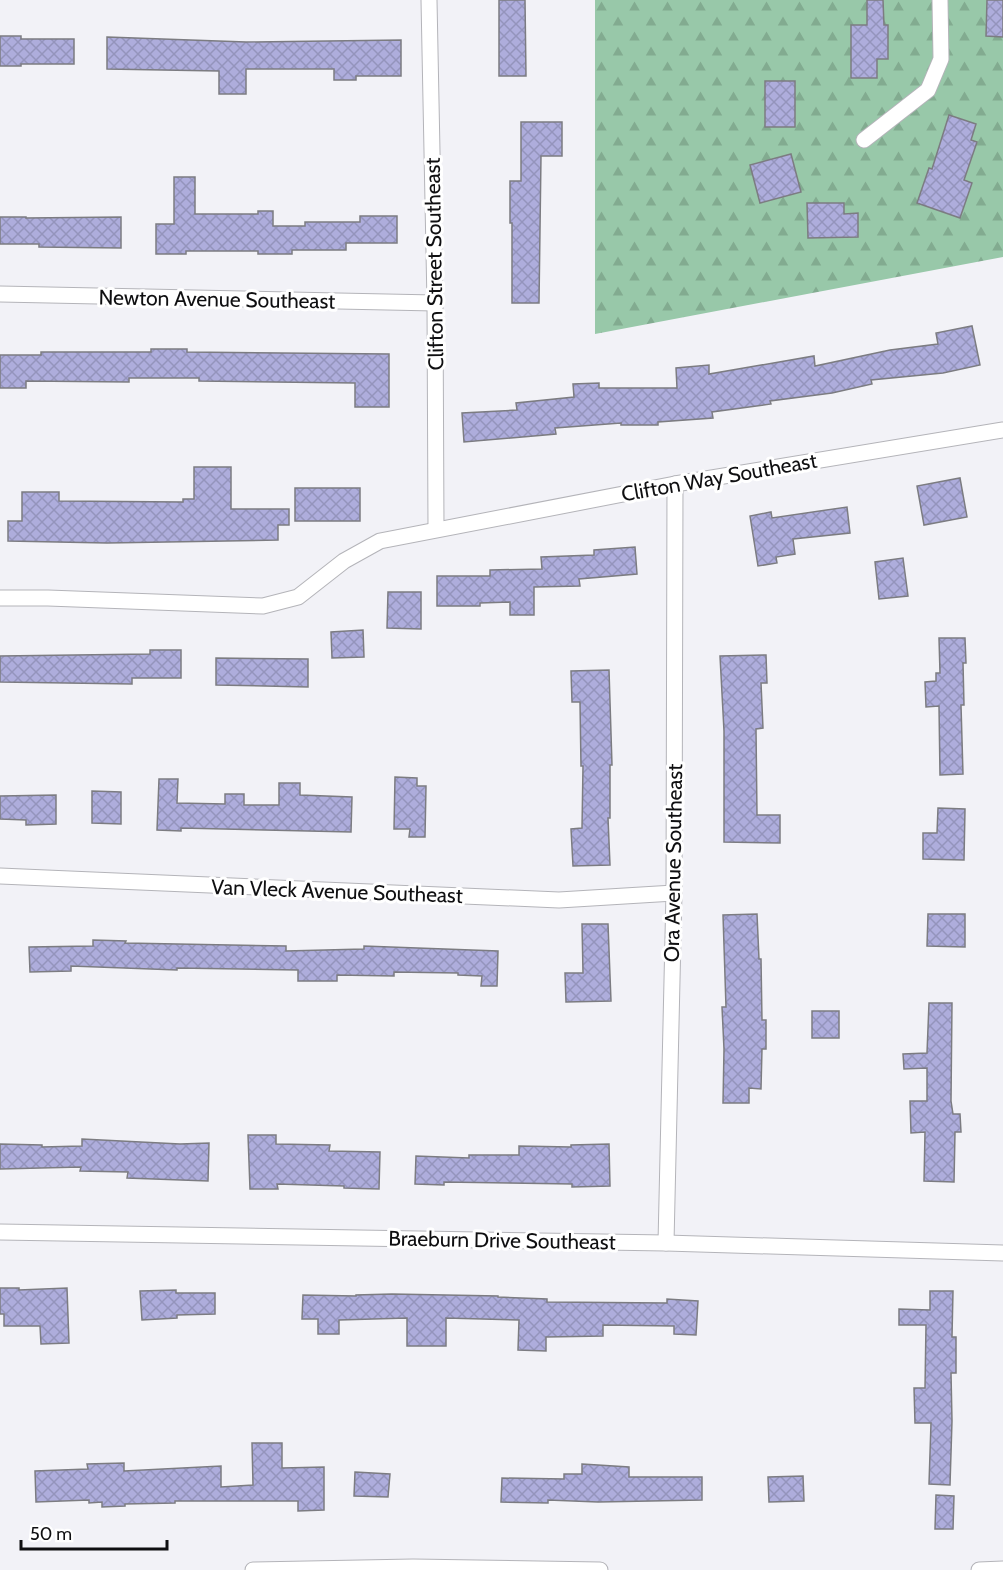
<svg xmlns="http://www.w3.org/2000/svg" width="1003" height="1570" viewBox="0 0 1003 1570" font-family="Cabin,sans-serif">
<style>
.forest{fill:url(#forest-firs)}
.building{fill:url(#building-cross-hatch);stroke:#7c7c81;stroke-width:1.5}
.lines{fill:none;stroke-linecap:round;stroke-linejoin:round}
.minor-casing{stroke:#b4b4b9;stroke-width:17}
.minor{stroke:#fff;stroke-width:15}
.labels{text-anchor:middle;dominant-baseline:central;stroke-width:6;stroke-linejoin:round;paint-order:stroke}
.street-label{font-size:21px;fill:#0f0f11;stroke:#fff}
</style>
<defs>
<pattern id="forest-firs" width="22" height="20" patternUnits="userSpaceOnUse" patternTransform="scale(1.5)"><rect width="22" height="20" fill="#98c8a9"/><path d="M5 1l3.5 6h-7zM16 11l3.5 6h-7z" fill="#82ab90"/></pattern>
<pattern id="building-cross-hatch" width="8" height="8" patternUnits="userSpaceOnUse" patternTransform="scale(1.5)"><rect width="8" height="8" fill="#aeaddc"/><path d="M0 0l8 8M0 8l8-8" fill="none" stroke="#9494bc"/></pattern>
</defs>
<rect width="100%" height="100%" fill="#f2f2f7"/>
<!-- forest -->
<polygon class="forest" points="595,0 1003,0 1003,257 595,334"/>
<!-- building -->
<g class="building">
<polygon points="499,0 525,0 526,76 499,76"/>
<polygon points="867,0 883,0 884,25 888,25 888,59 877,59 877,78 851,78 851,25 867,25"/>
<polygon points="987,0 1003,0 1003,37 986,36"/>
<polygon points="0,36 21,36 21,39 74,39 74,64 21,64 21,66 0,66"/>
<polygon points="107,37 246,42 401,40 401,76 356,76 356,80 334,80 334,69 246,69 246,94 219,94 219,71 107,69"/>
<rect x="765" y="81" width="30" height="46"/>
<polygon points="949,115 976,124 971,140 977,142 964,180 972,183 960,218 917,203 929,168 932,169"/>
<polygon points="521,122 562,122 562,156 541,156 539,303 512,303 512,223 510,223 510,181 521,181"/>
<polygon points="791,154 801,192 760,203 750,165"/>
<polygon points="174,177 195,177 195,214 258,214 258,211 273,211 273,226 305,226 305,222 360,222 360,216 397,216 397,243 346,243 346,250 292,250 292,254 258,254 258,251 186,251 186,254 156,254 156,224 174,224"/>
<polygon points="807,203 844,203 844,214 858,213 858,237 808,238"/>
<polygon points="0,217 26,217 26,218 121,217 121,248 39,247 39,244 0,244"/>
<polygon points="972,326 980,365 943,373 871,380 872,384 832,393 770,401 771,404 712,412 713,418 658,422 658,425 621,425 621,423 555,428 556,434 464,442 462,413 517,410 516,403 574,397 573,384 599,383 599,388 677,388 676,368 709,365 709,374 814,356 815,366 890,350 938,344 936,333"/>
<polygon points="151,349 187,349 187,352 389,354 389,407 355,407 355,383 199,381 199,378 129,378 129,382 26,381 26,388 0,388 0,355 41,355 41,352 151,352"/>
<polygon points="194,467 231,467 231,509 289,509 289,525 278,525 278,540 107,543 8,541 8,521 22,521 22,492 59,492 59,501 183,502 183,499 194,499"/>
<polygon points="960,478 967,517 924,525 917,486"/>
<rect x="295" y="488" width="65" height="33"/>
<polygon points="847,507 850,533 793,539 795,554 776,557 777,563 758,566 750,516 771,512 772,518"/>
<polygon points="635,547 637,574 579,579 580,586 534,587 534,615 510,615 510,602 480,603 480,606 437,606 437,576 490,576 490,570 542,569 541,557 594,555 594,550"/>
<polygon points="903,558 908,596 879,599 875,562"/>
<polygon points="388,592 421,592 421,629 387,628"/>
<polygon points="363,630 364,657 332,658 331,632"/>
<polygon points="939,638 965,638 966,663 963,663 964,705 961,705 963,774 940,775 939,706 926,707 925,682 936,681 936,673 940,673"/>
<polygon points="150,650 181,650 181,678 132,678 132,684 0,682 0,656 150,654"/>
<polygon points="766,655 767,683 761,683 763,728 756,729 757,815 780,815 780,843 724,842 724,731 720,656"/>
<polygon points="216,658 308,659 308,687 216,685"/>
<polygon points="609,670 612,765 610,765 610,818 608,818 610,865 573,866 571,829 582,828 583,766 581,766 580,702 572,702 571,671"/>
<polygon points="395,777 417,778 417,786 426,786 425,837 409,837 410,829 394,829"/>
<polygon points="159,779 178,779 177,803 225,804 225,794 244,794 244,805 279,805 279,783 300,783 300,795 352,797 351,832 181,828 181,831 157,830"/>
<polygon points="92,791 121,792 121,824 92,823"/>
<polygon points="56,795 56,824 26,825 26,820 0,819 0,796"/>
<polygon points="938,808 965,809 964,860 923,859 923,833 937,833"/>
<polygon points="757,914 759,959 761,959 762,1020 766,1020 766,1049 762,1049 761,1089 749,1088 749,1103 723,1103 724,1049 722,1007 726,1007 723,915"/>
<polygon points="928,914 965,914 965,947 927,946"/>
<polygon points="582,924 608,924 611,1001 566,1002 565,973 583,973"/>
<polygon points="93,940 126,941 125,943 286,946 286,951 364,949 364,946 498,951 497,986 481,986 482,976 458,975 458,973 394,972 394,976 337,975 337,981 298,981 298,970 177,968 177,970 71,966 71,971 30,972 29,947 93,946"/>
<polygon points="929,1003 952,1003 951,1101 953,1114 960,1114 961,1132 955,1132 954,1182 924,1181 925,1132 911,1133 910,1101 927,1101 927,1068 904,1069 903,1054 927,1053"/>
<rect x="812" y="1011" width="27" height="27"/>
<polygon points="248,1135 276,1135 276,1144 330,1145 329,1151 380,1152 379,1189 344,1188 344,1186 277,1184 278,1189 250,1189"/>
<polygon points="82,1139 180,1144 209,1143 208,1181 127,1178 128,1172 80,1171 81,1167 0,1169 0,1144 42,1145 42,1147 82,1146"/>
<polygon points="609,1144 610,1186 572,1187 572,1184 509,1183 444,1182 444,1185 415,1184 416,1156 469,1158 469,1155 519,1155 519,1146 571,1147 571,1145"/>
<polygon points="0,1288 19,1288 19,1290 67,1288 69,1343 41,1344 40,1326 4,1326 4,1314 0,1314"/>
<polygon points="176,1290 176,1293 215,1293 215,1314 177,1315 177,1318 142,1320 140,1291"/>
<polygon points="930,1291 953,1291 952,1337 956,1337 956,1373 951,1373 952,1421 950,1485 929,1484 931,1423 915,1423 914,1388 925,1388 926,1325 899,1325 899,1309 930,1310"/>
<polygon points="392,1294 498,1296 498,1297 547,1299 547,1302 667,1303 667,1299 698,1301 696,1335 674,1334 674,1326 603,1325 603,1336 546,1337 546,1351 518,1350 519,1320 446,1318 446,1346 407,1346 407,1318 339,1320 339,1334 318,1334 318,1319 302,1319 303,1295 356,1296 356,1295"/>
<polygon points="252,1443 282,1443 282,1468 324,1467 324,1510 298,1511 298,1501 175,1501 175,1503 125,1504 125,1506 102,1507 102,1502 89,1503 89,1500 36,1502 35,1471 88,1469 87,1464 124,1463 124,1471 221,1466 221,1487 253,1485"/>
<polygon points="582,1464 629,1467 629,1477 702,1477 702,1500 598,1502 548,1500 548,1503 501,1502 502,1478 564,1479 564,1474 582,1474"/>
<polygon points="355,1472 390,1474 388,1497 354,1496"/>
<polygon points="803,1476 804,1501 769,1502 768,1477"/>
<polygon points="936,1495 954,1496 953,1529 935,1529"/>
</g>
<g class="lines">
<!-- minor casing -->
<g class="minor-casing">
<g id="minor">
<polyline points="429,0 435,303 436,529"/>
<polyline points="864,140 928,90 941,59 940,0"/>
<polyline points="0,294 435,303"/>
<polyline points="0,598 48,598 263,606 298,597 344,561 380,541 675,484 1003,430"/>
<polyline points="0,876 559,900 674,893"/>
<polyline points="0,1232 666,1243 1003,1253"/>
<polyline points="666,1243 674,893 675,484"/>
<polyline points="253,1570 413,1567 600,1570"/>
<polyline points="979,1570 1003,1569"/>
</g>
</g>
<!-- minor -->
<use href="#minor" class="minor"/>
</g>
<g class="labels">
<!-- street labels -->
<g class="street-label">
<text transform="translate(434 264) rotate(-91)">Clifton Street Southeast</text>
<text transform="translate(217 299) rotate(1)">Newton Avenue Southeast</text>
<text transform="translate(719 477) rotate(-10)">Clifton Way Southeast</text>
<text transform="translate(673 863) rotate(-89)">Ora Avenue Southeast</text>
<text transform="translate(337 891) rotate(2)">Van Vleck Avenue Southeast</text>
<text transform="translate(502 1240) rotate(1)">Braeburn Drive Southeast</text>
</g>
</g>
<!-- scale -->
<path d="M21 1540v9h146v-9" fill="none" stroke="#0f0f11" stroke-width="3"/>
<text x="30" y="1540" font-size="18" fill="#0f0f11" stroke="#ffffff" stroke-width="4.5" paint-order="stroke">50 m</text>
</svg>
